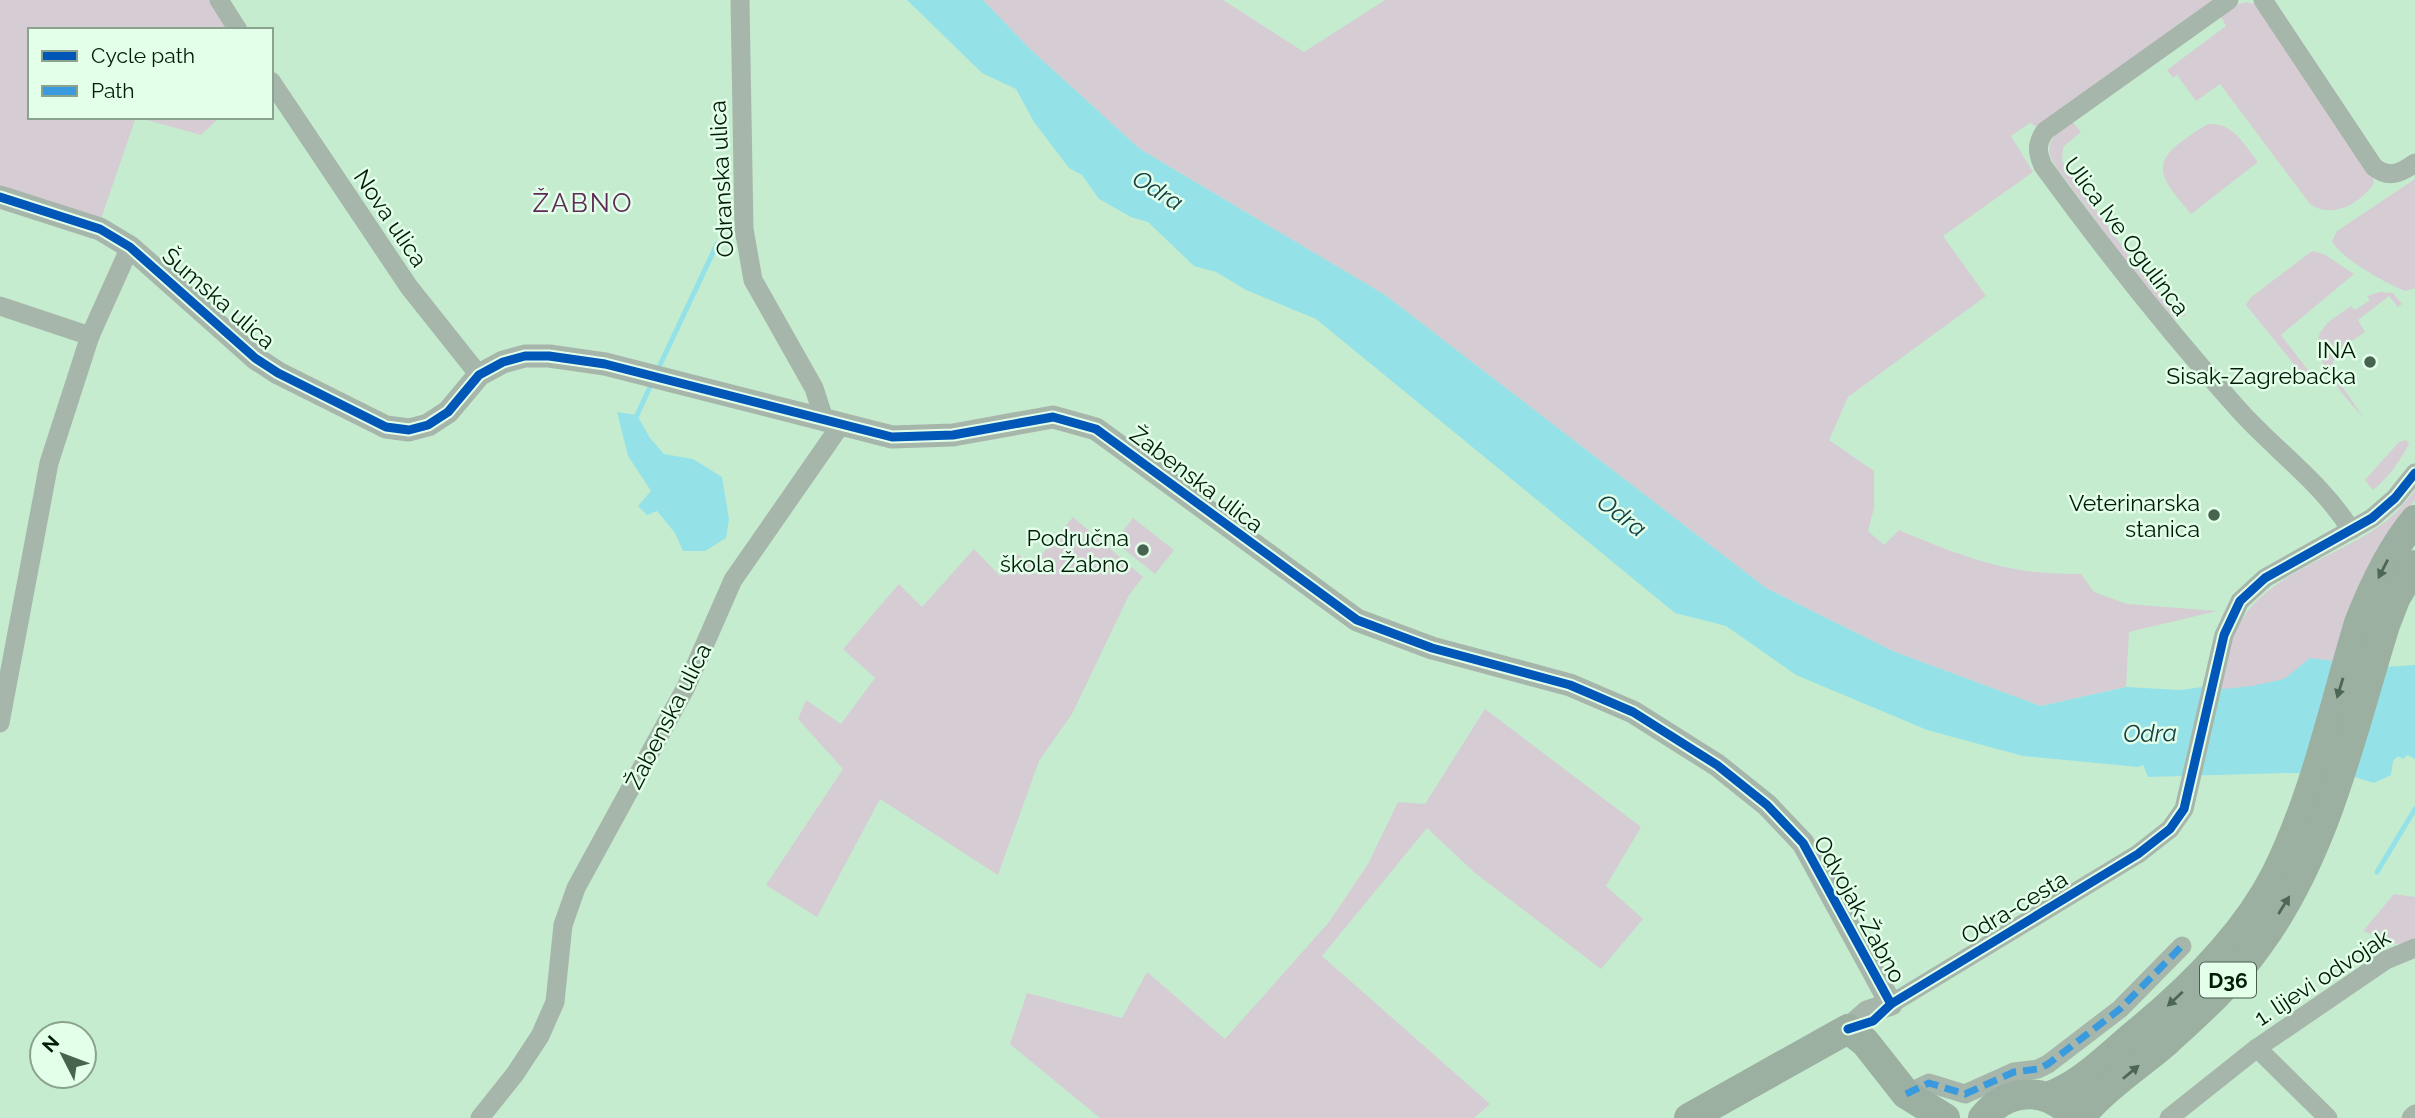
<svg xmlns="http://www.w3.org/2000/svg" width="2415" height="1118" viewBox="0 0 2415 1118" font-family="Raleway,sans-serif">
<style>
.green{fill:#d5ccd4}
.water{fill:#94e2e7}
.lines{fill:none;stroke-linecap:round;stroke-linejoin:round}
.stream{stroke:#94e2e7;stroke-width:5}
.minor{stroke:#a7b6ab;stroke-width:19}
.tertiary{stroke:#a7b6ab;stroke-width:23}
.primary{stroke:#9bb0a0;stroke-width:30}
.quiet{stroke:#399bdd;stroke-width:7;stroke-dasharray:14 7;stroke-linecap:butt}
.cycleway-casing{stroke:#e3fee9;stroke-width:13}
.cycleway{stroke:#0057b8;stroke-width:9}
.oneway{fill:#4e6654}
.poi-dot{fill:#46644f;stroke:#e3fee9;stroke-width:2.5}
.labels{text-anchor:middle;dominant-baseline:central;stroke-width:5;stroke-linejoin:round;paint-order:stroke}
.shield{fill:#e3fee9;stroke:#455f4c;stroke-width:2}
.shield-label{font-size:21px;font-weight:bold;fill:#011b09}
.street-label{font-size:23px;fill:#011b09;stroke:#e3fee9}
.poi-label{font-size:23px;fill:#011b09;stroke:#e3fee9;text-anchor:end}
.water-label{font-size:24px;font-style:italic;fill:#144048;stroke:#e3fee9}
.quarter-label{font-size:26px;letter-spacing:2px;fill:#5f2a57;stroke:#e3fee9}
</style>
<rect width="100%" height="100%" fill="#c6ecd0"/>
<!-- green -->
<g class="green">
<polygon points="0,0 210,0 230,30 30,30 30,117 220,117 201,135 136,117 101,219 0,190"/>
<path d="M 983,0 L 1223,0 L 1304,52 L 1385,0 L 2217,0 L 2037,127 L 2030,123 L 2011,136 L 2033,172 L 1943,236 L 1986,296 L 1848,397 L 1829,440 L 1874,471 L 1874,508 L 1868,531 L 1884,545 L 1899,530 C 1965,558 2009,575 2081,574 L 2094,592 L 2127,604 L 2217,611 L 2129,632 L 2126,687 L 2041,706 L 1895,652 L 1766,588 L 1385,295 L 1140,149 L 1030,49 Z"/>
<path d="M 2246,2 L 2258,5 L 2373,177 L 2374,183 C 2361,203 2332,220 2310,204 L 2220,84 L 2196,101 L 2177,75 L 2173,78 L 2167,70 L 2226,26 L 2221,17 L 2233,6 Z"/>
<path d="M 2072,121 L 2081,132 L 2063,147 L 2062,161 C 2084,191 2157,304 2187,315 L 2174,319 L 2153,298 L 2054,164 C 2042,143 2055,133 2072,121 Z"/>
<path d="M 2209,124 C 2234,123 2244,145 2258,162 L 2191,214 C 2171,188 2145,168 2181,142 C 2190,136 2199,128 2209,124 Z"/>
<path d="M 2415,179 L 2415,288 L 2405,291 C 2387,284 2340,258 2332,241 L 2337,231 Z"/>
<polygon points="2312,251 2324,254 2354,274 2281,335 2310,373 2306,374 2298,369 2246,305 2250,298"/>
<path d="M 2380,292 L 2393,293 L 2402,304 L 2398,307 L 2389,296 L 2358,320 L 2365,332 C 2351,342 2329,353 2333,373 L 2363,417 C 2347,400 2305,353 2322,330 C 2328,320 2342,313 2351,306 L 2355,310 L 2370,300 L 2367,296 Z"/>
<path d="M 2406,440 L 2409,444 C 2399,462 2389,477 2373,490 L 2365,480 L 2399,442 Z"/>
<path d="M 2415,490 L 2415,500 L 2398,522 L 2322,697 L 2218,705 C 2223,680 2225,650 2237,627 C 2264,577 2327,560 2372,531 C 2390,520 2403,506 2415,490 Z"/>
<polygon points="1073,517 1143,577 1129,595 1072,714 1039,761 998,875 880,799 817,917 766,885 843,769 798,719 806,700 841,724 875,678 843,649 899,584 922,607 974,549 1000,576 1018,554 1033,565"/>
<polygon points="1133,518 1174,550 1155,574 1115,542"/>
<polygon points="1485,709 1641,827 1606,886 1643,919 1601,969 1475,873 1427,828 1322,956 1490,1104 1474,1118 1100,1118 1010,1044 1027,993 1122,1018 1147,972 1225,1039 1329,922 1368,864 1398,802 1425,804"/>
<polygon points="2394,894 2415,897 2415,942 2394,944 2363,931"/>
</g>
<!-- water -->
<g class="water">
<polygon points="907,0 983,0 1030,49 1140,149 1385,295 1766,588 1895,652 2041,706 2126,687 2180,690 2217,685 2223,689 2252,686 2284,679 2310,658 2384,667 2415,665 2415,759 2408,755 2403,759 2398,756 2393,761 2391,775 2374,783 2348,775 2287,773 2148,777 2143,765 2138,767 2023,756 1927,730 1796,675 1726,626 1675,613 1316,319 1246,290 1216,272 1194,266 1148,222 1131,217 1099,199 1082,175 1069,168 1034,122 1016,89 982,73"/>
<polygon points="617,412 637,415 650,438 664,454 693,459 722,477 729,519 726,538 705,551 683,551 675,533 657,511 647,515 638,506 651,491 628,456"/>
</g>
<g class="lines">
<!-- stream -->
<g class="stream">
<polyline points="660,365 717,244"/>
<polyline points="637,415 650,387"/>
<polyline points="2377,872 2415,809"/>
</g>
<!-- minor -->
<g class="minor">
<polyline points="219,0 238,30"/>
<polyline points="740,0 744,229 753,280 814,388 825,422"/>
<path d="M 2229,0 L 2045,131 C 2036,144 2037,152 2043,166 C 2105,251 2169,332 2239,410 C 2276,451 2322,483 2351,530"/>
<path d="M 2263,0 L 2374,167 C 2389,179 2401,173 2415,163"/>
<polyline points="271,81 409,287 479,375"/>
<polyline points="0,306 90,336"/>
<polyline points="0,723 49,463 90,336 130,247"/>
<polyline points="1891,1004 2138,854 2170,829 2184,809 2224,635 2240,601 2265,578 2372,518 2395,498 2415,473"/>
<polyline points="2257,1048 2328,1118"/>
<polyline points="1906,1094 1929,1083 1965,1094 2014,1072 2038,1069 2048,1064 2120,1009 2182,946"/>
<polyline points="480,1118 515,1074 540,1036 555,1002 563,925 576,888 686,687 733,580 840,426"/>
<polyline points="2169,1118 2257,1048 2386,960 2415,948"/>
<polyline points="2411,1118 2415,1114"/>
</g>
<!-- tertiary -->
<g class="tertiary">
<polyline points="0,197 100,229 130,247 255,358 278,373 386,427 409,430 428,425 448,412 479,375 503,362 525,356 549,356 605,364 892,437 953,435 1053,417 1096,429 1357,620 1432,648 1570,685 1633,712 1717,765 1767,805 1803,843 1891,1004"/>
<polyline points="1848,1029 1867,1012 1891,1004"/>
</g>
<!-- primary -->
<g class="primary">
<path d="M 2047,1097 C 2080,1086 2107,1058 2133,1036 C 2187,992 2244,937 2276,874 C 2315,796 2334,706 2359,623 C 2373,587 2390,550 2415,520"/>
<polyline points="1689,1118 1848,1029 1865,1042 1906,1094 1945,1118"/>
<path d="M 1983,1118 C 2004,1092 2037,1086 2064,1107"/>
<path d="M 2082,1118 C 2090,1097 2149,1058 2168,1040 C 2200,1011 2234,980 2259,944 C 2327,850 2351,734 2385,625 L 2395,599 L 2415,565"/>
</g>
<!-- quiet -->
<polyline class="quiet" points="1906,1094 1929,1083 1965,1094 2014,1072 2038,1069 2048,1064 2120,1009 2182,946"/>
<!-- cycleway casing -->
<g class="cycleway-casing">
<g id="cycleway">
<polyline points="0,197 100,229 130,247 255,358 278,373 386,427 409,430 428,425 448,412 479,375 503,362 525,356 549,356 605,364 892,437 953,435 1053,417 1096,429 1357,620 1432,648 1570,685 1633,712 1717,765 1767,805 1803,843 1891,1004"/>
<polyline points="1848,1029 1873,1021 1891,1004 2138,854 2170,829 2184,809 2224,635 2240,601 2265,578 2372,518 2395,498 2415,473"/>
</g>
</g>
<!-- cycleway -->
<use href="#cycleway" class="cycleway"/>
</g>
<!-- one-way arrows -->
<defs><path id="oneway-solid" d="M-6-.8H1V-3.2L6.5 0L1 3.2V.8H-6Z" transform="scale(1.75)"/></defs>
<g class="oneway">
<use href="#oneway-solid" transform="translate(2383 569) rotate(117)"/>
<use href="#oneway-solid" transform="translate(2340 688) rotate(107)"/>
<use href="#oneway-solid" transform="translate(2284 905) rotate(-58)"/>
<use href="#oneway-solid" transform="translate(2175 999) rotate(137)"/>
<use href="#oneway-solid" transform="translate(2131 1072) rotate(-40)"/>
</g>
<!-- markers -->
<g class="poi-dot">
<circle cx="2370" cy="362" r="7"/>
<circle cx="2214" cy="515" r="7"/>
<circle cx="1143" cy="550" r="7"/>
</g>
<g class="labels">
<!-- shield labels -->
<rect class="shield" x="2200" y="962.5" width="56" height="35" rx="5"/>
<g class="shield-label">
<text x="2228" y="980">D36</text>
</g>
<!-- street labels -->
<g class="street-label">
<text transform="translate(721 179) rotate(-93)">Odranska ulica</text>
<text transform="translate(391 218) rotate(56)">Nova ulica</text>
<text transform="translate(2127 236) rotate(53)">Ulica Ive Ogulinca</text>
<text transform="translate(219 298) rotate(41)">Šumska ulica</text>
<text transform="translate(1197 479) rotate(37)">Žabenska ulica</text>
<text transform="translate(668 716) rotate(-63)">Žabenska ulica</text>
<text transform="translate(2014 907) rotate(-31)">Odra-cesta</text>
<text transform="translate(1860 909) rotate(61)">Odvojak-Žabno</text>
<text transform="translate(2322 977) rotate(-33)">1. lijevi odvojak</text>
</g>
<!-- poi labels -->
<g class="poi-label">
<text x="2356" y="349">INA<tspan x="2356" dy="26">Sisak-Zagrebačka</tspan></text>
<text x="2200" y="502">Veterinarska<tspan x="2200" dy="26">stanica</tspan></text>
<text x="1129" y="537">Područna<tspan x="1129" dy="26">škola Žabno</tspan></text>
</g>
<!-- water labels -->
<g class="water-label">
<text transform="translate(1158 190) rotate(32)">Odra</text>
<text transform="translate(1622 515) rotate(37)">Odra</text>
<text transform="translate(2150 733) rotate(-1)">Odra</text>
</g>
<!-- quarter labels -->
<g class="quarter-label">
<text x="583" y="203">ŽABNO</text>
</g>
</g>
<!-- legend -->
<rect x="28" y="28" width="245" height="91" fill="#e3fee9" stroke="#89a38f" stroke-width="2"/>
<rect x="42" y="51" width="35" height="10" fill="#0057b8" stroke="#89a38f" stroke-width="2"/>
<text x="91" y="63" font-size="21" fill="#011b09">Cycle path</text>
<rect x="42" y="86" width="35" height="10" fill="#399bdd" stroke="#89a38f" stroke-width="2"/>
<text x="91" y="98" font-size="21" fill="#011b09">Path</text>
<!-- north arrow -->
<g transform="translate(63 1055) rotate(312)"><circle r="33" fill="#e3fee9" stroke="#89a38f" stroke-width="2"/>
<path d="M0-5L12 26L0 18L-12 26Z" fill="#46644f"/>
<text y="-10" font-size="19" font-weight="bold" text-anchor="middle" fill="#011b09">N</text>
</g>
</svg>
